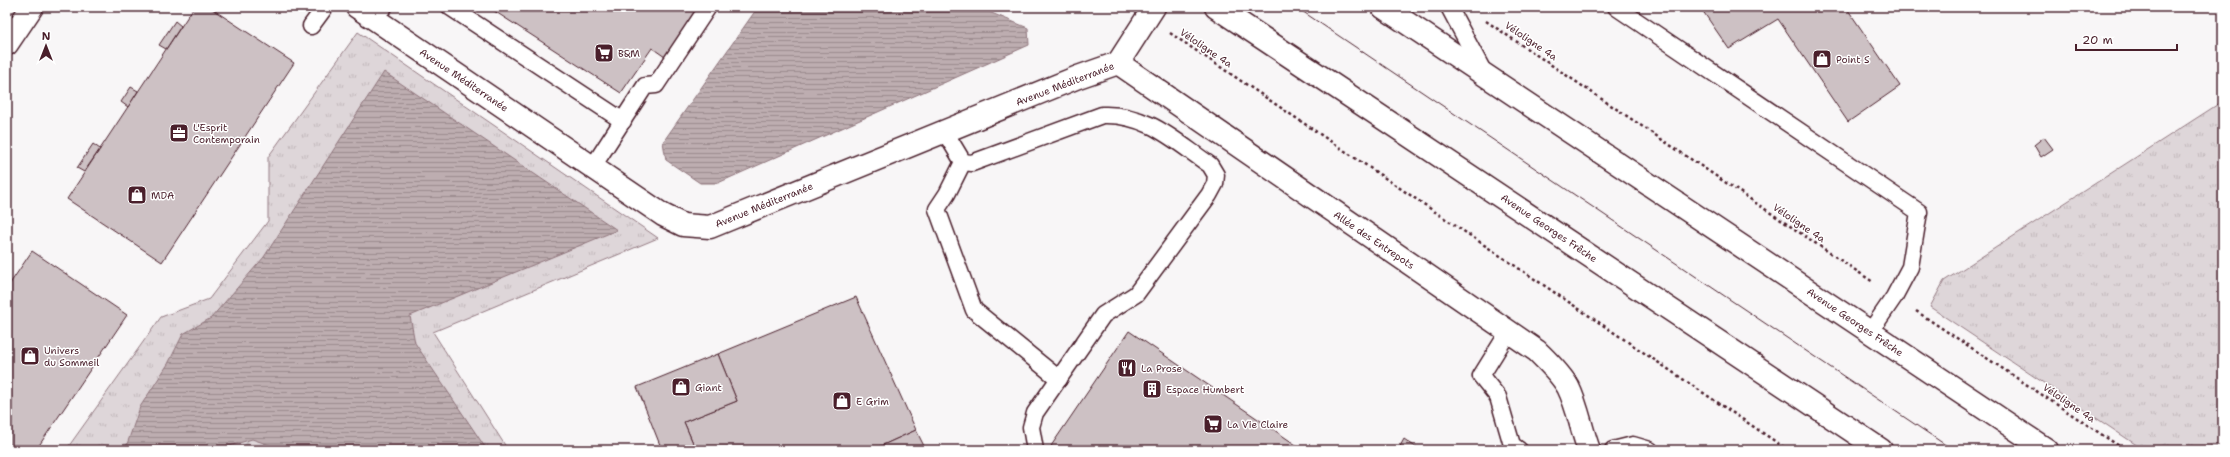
<svg xmlns="http://www.w3.org/2000/svg" width="2230" height="457" viewBox="0 0 2230 457" font-family="'Shantell Sans',sans-serif">
<style>
.grass{fill:url(#grass-tufts);stroke:#947a82}
.forest{fill:url(#forest-firs);stroke:#947a82}
.water{fill:url(#water-rules);stroke:#8f747b}
.building{fill:#cdc1c4;stroke:#4a1f2b}
.lines{fill:none;stroke-linecap:round;stroke-linejoin:round}
.lane-casing{stroke:#4a1f2b;stroke-width:19}
.street-casing{stroke:#4a1f2b;stroke-width:25}
.primary-casing{stroke:#4a1f2b;stroke-width:25}
.path{stroke:#4a1f2b;stroke-width:2.5;stroke-dasharray:3 3;stroke-linecap:butt}
.lane{stroke:#fff;stroke-width:16}
.street{stroke:#fff;stroke-width:22}
.primary{stroke:#fff;stroke-width:22}
.tram{stroke:#4a1f2b;stroke-width:1}
.labels{text-anchor:middle;dominant-baseline:central;stroke-width:3;stroke-linejoin:round;paint-order:stroke}
.street-label{font-size:10px;fill:#4a1f2b;stroke:#fff}
.poi-label{font-size:10px;fill:#4a1f2b;stroke:#fff;text-anchor:start}
</style>
<defs>
<pattern id="grass-tufts" width="24" height="20" patternUnits="userSpaceOnUse"><rect width="24" height="20" fill="#ded6d9"/><path d="M3 7l-1-3M5 7V3M7 7l1-3M15 17l-1-3M17 17v-4M19 17l1-3" fill="none" stroke="#c0b7ba"/></pattern>
<pattern id="forest-firs" width="22" height="20" patternUnits="userSpaceOnUse"><rect width="22" height="20" fill="#ded6d9"/><path d="M5 1l3.5 6h-7zM16 11l3.5 6h-7z" fill="#c0b7ba"/></pattern>
<pattern id="water-rules" width="6" height="5" patternUnits="userSpaceOnUse"><rect width="6" height="5" fill="#bdadb0"/><path d="M0 2.5h6" fill="none" stroke="#9c8c8f"/></pattern>
</defs>
<rect width="100%" height="100%" fill="#f8f6f7"/>
<filter id="ink" filterUnits="userSpaceOnUse"><feTurbulence type="fractalNoise" baseFrequency=".025" numOctaves="2"/><feDisplacementMap in="SourceGraphic" scale="8" xChannelSelector="R" yChannelSelector="G"/><feConvolveMatrix kernelMatrix="1 2 1 2 8 2 1 2 1" color-interpolation-filters="sRGB"/></filter>
<g filter="url(#ink)">
<!-- grass -->
<g class="grass">
<polygon points="358,32 658,238 433,332 508,450 470,450 405,342 390,89 184,450 66,450 161,317 209,299 268,221 268,157"/>
<polygon points="2223,101 2223,450 2144,450 1930,307 1944,281"/>
</g>
<!-- forest -->
<polygon class="forest" points="249,420 288,450 175,450"/>
<!-- water -->
<g class="water">
<polygon points="758,7 977,7 1028,28 1029,45 718,183 700,183 666,160 663,142"/>
<polygon points="384,72 617,230 410,316 415,343 487,450 276,450 275,447 252,439 217,450 125,450 140,407 168,364 183,334 211,318 264,257"/>
</g>
<!-- building -->
<g class="building">
<polygon points="194,7 209,7 294,63 162,262 67,199"/>
<polygon points="488,7 698,7 665,57 652,48 621,93"/>
<polygon points="1700,7 1846,7 1900,86 1848,122 1778,19 1729,49"/>
<polygon points="175,21 181,26 166,49 159,45"/>
<polygon points="131,87 138,91 128,107 121,102"/>
<polygon points="2044,137 2053,149 2041,157 2034,145"/>
<polygon points="93,144 100,149 84,172 77,168"/>
<polygon points="32,251 127,315 36,450 7,450 7,288"/>
<polygon points="856,297 916,430 872,450 696,450 684,422 737,401 718,354"/>
<polygon points="1129,331 1299,447 1304,450 1057,450 1051,446"/>
<polygon points="718,354 737,401 684,422 696,450 662,450 637,387"/>
<polygon points="916,430 926,450 872,450"/>
<polygon points="1404,439 1420,450 1398,450"/>
</g>
<g class="lines">
<!-- lane casing -->
<g class="lane-casing">
<g id="lane">
<polyline points="450,7 623,121"/>
<polyline points="1449,7 1484,73"/>
<polyline points="1616,7 1919,212 1910,267 1894,297 1870,332"/>
<polyline points="371,16 384,7"/>
<polyline points="311,26 325,7"/>
<path d="M 945,132 L 963,162 L 972,163 L 1102,115 C 1147,113 1175,141 1210,165 L 1216,175 L 1215,184 L 1209,195 L 1136,294 L 1103,315 L 1035,413 L 1031,427 L 1035,450"/>
<polyline points="963,162 947,194 937,209 974,310 1059,379"/>
<polyline points="592,168 645,86 656,85 708,7"/>
<polyline points="1509,331 1481,376 1498,397 1512,445 1519,450"/>
<polyline points="1613,450 1633,445 1650,450"/>
</g>
</g>
<!-- street casing -->
<g class="street-casing">
<g id="street">
<polyline points="357,7 663,215 683,225 710,227 727,220 1078,77 1118,63"/>
<polyline points="7,44 32,7"/>
<path d="M 1118,63 L 1537,351 C 1548,362 1560,373 1568,387 C 1578,407 1581,429 1589,450"/>
<polyline points="1118,63 1154,7"/>
</g>
</g>
<!-- primary casing -->
<g class="primary-casing">
<g id="primary">
<polyline points="1216,7 1881,450"/>
<polyline points="1383,7 2047,450"/>
</g>
</g>
<!-- path -->
<g class="path">
<polyline points="1486,21 1873,282"/>
<polyline points="1170,33 1788,450"/>
<polyline points="1916,311 2125,450"/>
</g>
<!-- lane -->
<use href="#lane" class="lane"/>
<!-- street -->
<use href="#street" class="street"/>
<!-- primary -->
<use href="#primary" class="primary"/>
<!-- tram -->
<polyline class="tram" points="1296,7 1953,450"/>
</g>
</g>
<!-- icons -->
<defs>
<g id="supermarket-square" transform="scale(1)"><rect x="-9" y="-9" width="18" height="18" rx="4" fill="#4a1f2b" stroke="#fff"/><path d="M-6-5.5h2.5l.6 2H6L4.5 2H-2.5L-4.4-4H-6ZM-1.5 3.2a1.3 1.3 0 1 0 .1 0ZM3 3.2a1.3 1.3 0 1 0 .1 0Z" fill="#fff"/></g>
<g id="shop-square" transform="scale(1)"><rect x="-9" y="-9" width="18" height="18" rx="4" fill="#4a1f2b" stroke="#fff"/><path d="M-5-2.5h2.3a2.7 3.5 0 0 1 5.4 0H5L5.5 6h-11ZM-1.5-2.5h3a1.5 2.3 0 0 0-3 0Z" fill="#fff"/></g>
<g id="office-square" transform="scale(1)"><rect x="-9" y="-9" width="18" height="18" rx="4" fill="#4a1f2b" stroke="#fff"/><path d="M-6-3h4V-5.5h4V-3h4V5H-6ZM-1-4.5V-3h2v-1.5ZM-6 0V1H6V0Z" fill="#fff"/></g>
<g id="restaurant-square" transform="scale(1)"><rect x="-9" y="-9" width="18" height="18" rx="4" fill="#4a1f2b" stroke="#fff"/><path d="M-5-6h1v4h1v-4h1v4h1v-4h1v5L-1.5 .5V6h-2V.5L-5-1ZM5-6V6H3V1.5H1.5Q1.5-4 5-6Z" fill="#fff"/></g>
<g id="building-square" transform="scale(1)"><rect x="-9" y="-9" width="18" height="18" rx="4" fill="#4a1f2b" stroke="#fff"/><path d="M-4-6H4V6H1V3H-1V6H-4ZM-2.5-4.3h1.7v1.8h-1.7ZM.8-4.3h1.7v1.8H.8ZM-2.5-1h1.7V.8h-1.7ZM.8-1h1.7V.8H.8Z" fill="#fff"/></g>
</defs>
<g fill-rule="evenodd">
<use href="#supermarket-square" x="604" y="53"/>
<use href="#shop-square" x="1822" y="59"/>
<use href="#office-square" x="179" y="133"/>
<use href="#shop-square" x="137" y="195"/>
<use href="#shop-square" x="30" y="356"/>
<use href="#restaurant-square" x="1127" y="368"/>
<use href="#shop-square" x="681" y="387"/>
<use href="#building-square" x="1152" y="389"/>
<use href="#shop-square" x="842" y="401"/>
<use href="#supermarket-square" x="1213" y="424"/>
</g>
<g class="labels">
<!-- street labels -->
<g class="street-label">
<text transform="translate(1531 41) rotate(34)">Véloligne 4a</text>
<text transform="translate(1206 48) rotate(34)">Véloligne 4a</text>
<text transform="translate(464 80) rotate(34)">Avenue Méditerranée</text>
<text transform="translate(1065 84) rotate(-21)">Avenue Méditerranée</text>
<text transform="translate(764 205) rotate(-22)">Avenue Méditerranée</text>
<text transform="translate(1799 223) rotate(34)">Véloligne 4a</text>
<text transform="translate(1549 228) rotate(34)">Avenue Georges Frêche</text>
<text transform="translate(1374 240) rotate(34)">Allée des Entrepots</text>
<text transform="translate(1855 322) rotate(34)">Avenue Georges Frêche</text>
<text transform="translate(2069 403) rotate(34)">Véloligne 4a</text>
</g>
<!-- poi labels -->
<g class="poi-label">
<text x="618" y="53">B&amp;M</text>
<text x="1836" y="59">Point S</text>
<text x="193" y="127">L'Esprit<tspan x="193" dy="12">Contemporain</tspan></text>
<text x="151" y="195">MDA</text>
<text x="44" y="350">Univers<tspan x="44" dy="12">du Sommeil</tspan></text>
<text x="1141" y="368">La Prose</text>
<text x="695" y="387">Giant</text>
<text x="1166" y="389">Espace Humbert</text>
<text x="856" y="401">E Grim</text>
<text x="1227" y="424">La Vie Claire</text>
</g>
</g>
<!-- margin -->
<rect width="2230" height="457" fill="none" stroke="#fff" stroke-width="24"/>
<rect x="12" y="12" width="2206" height="433" fill="none" stroke="#4a1f2b" stroke-width="1.5" filter="url(#ink)"/>
<!-- north arrow -->
<g transform="translate(46 46)" stroke="#ffffff" stroke-width="3" paint-order="stroke">
<path d="M0-3L7 15L0 10L-7 15Z" fill="#4a1f2b"/>
<text y="-6" font-size="11" font-weight="bold" text-anchor="middle" fill="#4a1f2b">N</text>
</g>
<!-- scale -->
<path d="M2076 44v6h101v-6" fill="none" stroke="#4a1f2b" stroke-width="2"/>
<text x="2082" y="44" font-size="12" fill="#4a1f2b" stroke="#ffffff" stroke-width="3" paint-order="stroke">20 m</text>
</svg>
